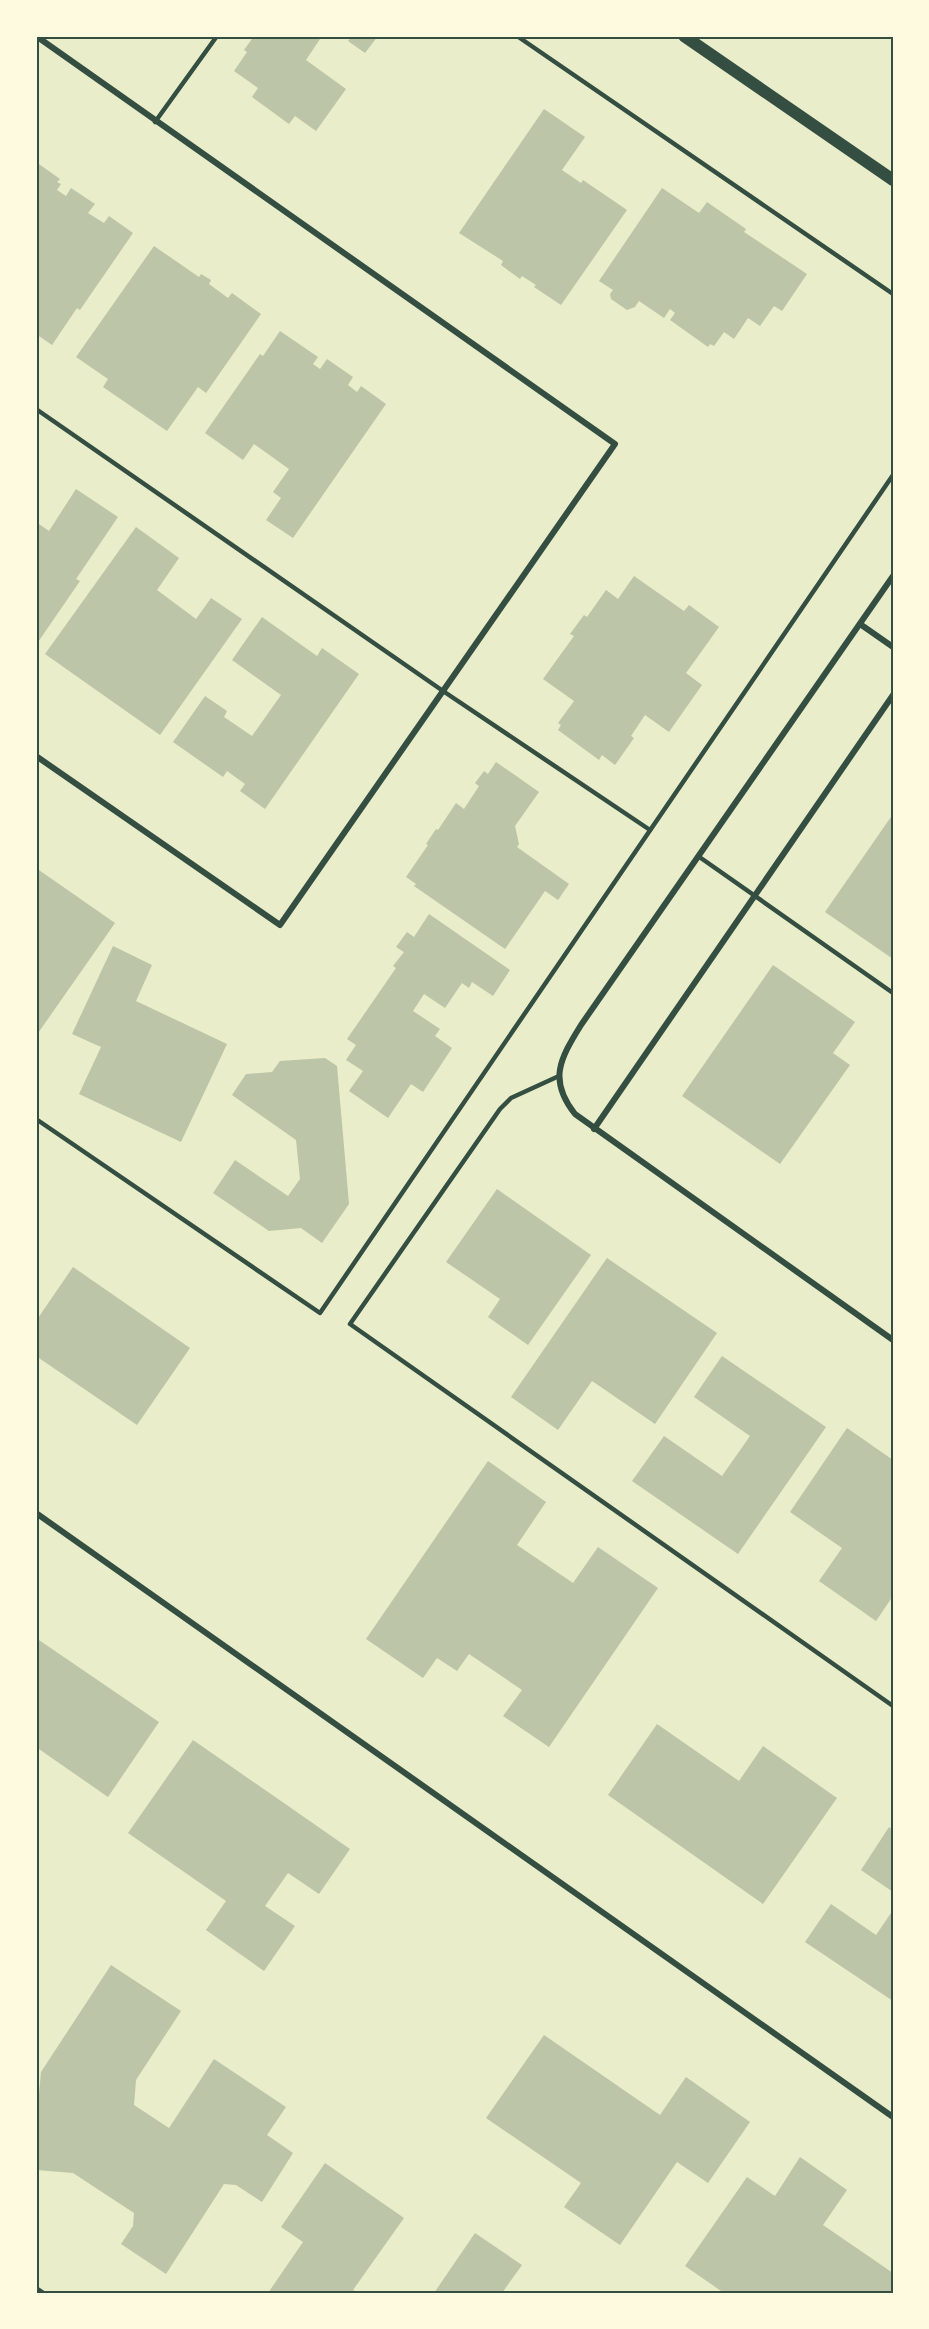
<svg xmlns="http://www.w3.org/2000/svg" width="929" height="2329" viewBox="0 0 929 2329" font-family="'Alegreya Sans',sans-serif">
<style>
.building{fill:#bcc5a7}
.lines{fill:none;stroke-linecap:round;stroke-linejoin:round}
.service{stroke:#344e41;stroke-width:4.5}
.minor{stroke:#344e41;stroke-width:6}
.secondary{stroke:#344e41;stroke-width:12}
.neatline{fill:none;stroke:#344e41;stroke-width:2}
</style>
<rect width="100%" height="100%" fill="#e9edc9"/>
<!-- building -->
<g class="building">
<polygon points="254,36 322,36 306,60 346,89 316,131 295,116 289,124 252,97 258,88 234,71 247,52 244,50"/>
<polygon points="352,36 378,36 365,53 348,41"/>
<polygon points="544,109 585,137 562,170 581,183 583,180 627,210 561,305 534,287 536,285 522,276 520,279 501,265 503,261 459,233"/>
<polygon points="36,162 60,179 57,182 61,184 57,190 66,196 71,188 95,204 88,213 104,223 109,216 133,233 80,310 77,308 52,345 36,334"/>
<polygon points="662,188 699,213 707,202 746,229 744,232 807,274 782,311 774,306 760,326 748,318 734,339 724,332 714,346 710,344 708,347 670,320 675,313 670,309 664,318 639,301 635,307 627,310 611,299 610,294 613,290 599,281"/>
<polygon points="154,246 199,277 201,274 211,280 209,284 228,298 232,293 261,314 206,393 198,387 167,431 103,387 108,379 76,357"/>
<polygon points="280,331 318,357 313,364 320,369 327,359 353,377 348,385 357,392 361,386 386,404 293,538 266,520 281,498 273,492 289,469 254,444 243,460 205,433 260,354 263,356"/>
<polygon points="76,489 118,517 76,579 80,581 36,645 36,522 49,531"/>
<polygon points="136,527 179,558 157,590 196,619 211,598 242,619 160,735 45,654"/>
<polygon points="634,576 684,611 689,605 719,627 686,673 702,685 669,732 645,715 631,736 634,738 615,765 602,755 599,760 558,730 561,725 558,723 574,701 543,679 574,636 570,634 584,615 587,617 606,590 618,599"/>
<polygon points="262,617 317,656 322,648 359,674 265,809 240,791 245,784 227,771 223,777 173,742 205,696 227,711 224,717 252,736 281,695 232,660"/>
<polygon points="496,762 539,792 515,826 519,844 517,847 569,884 558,900 545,891 505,949 414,886 416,884 406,877 428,845 426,844 436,829 438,830 456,803 464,809 479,786 475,783 484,771 488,774"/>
<polygon points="893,814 893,959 825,912"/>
<polygon points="36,868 115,923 36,1036"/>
<polygon points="429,914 510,970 493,996 472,982 469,988 462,983 445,1008 424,994 413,1011 440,1029 435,1036 452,1048 423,1092 411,1084 388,1118 349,1091 363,1071 346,1060 356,1045 347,1039 396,968 393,966 404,952 396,947 407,932 414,937"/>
<polygon points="113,946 152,965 136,1001 227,1044 181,1142 79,1094 101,1047 72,1034"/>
<polygon points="773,965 855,1022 833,1053 850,1065 780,1164 682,1096"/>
<polygon points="325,1058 337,1066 349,1204 322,1243 301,1228 269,1231 213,1193 235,1160 288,1196 300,1179 296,1140 232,1095 246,1074 272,1072 280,1061"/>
<polygon points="497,1189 591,1255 528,1345 488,1317 500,1299 446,1262"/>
<polygon points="607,1258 717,1333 655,1424 592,1381 558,1430 511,1397"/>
<polygon points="73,1267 190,1348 137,1425 36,1356 36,1321"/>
<polygon points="722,1356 826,1427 738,1554 632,1481 664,1436 722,1476 750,1436 694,1397"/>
<polygon points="847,1428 893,1460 893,1596 876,1621 819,1581 842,1548 790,1512"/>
<polygon points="488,1461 546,1502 517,1545 573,1583 598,1547 658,1588 549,1747 503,1716 522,1690 469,1654 457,1671 437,1658 423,1678 366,1639"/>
<polygon points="36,1638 159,1722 108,1797 36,1747"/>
<polygon points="657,1724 739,1781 763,1746 837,1798 763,1904 608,1795"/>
<polygon points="193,1740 350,1849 319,1894 288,1873 265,1906 295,1926 264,1971 206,1930 226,1901 128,1833"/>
<polygon points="889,1827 893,1830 893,1892 861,1870"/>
<polygon points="831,1904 876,1935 893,1910 893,2001 805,1942"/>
<polygon points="111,1965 181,2011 136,2080 134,2105 169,2128 214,2059 286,2107 267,2135 293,2153 262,2202 236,2185 224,2184 166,2274 121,2244 133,2226 134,2213 73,2173 36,2170 36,2127 41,2072"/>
<polygon points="544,2035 660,2115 686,2077 750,2122 708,2183 677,2162 620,2245 564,2207 581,2183 486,2118"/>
<polygon points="800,2157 847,2190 823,2225 893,2273 893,2293 724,2293 685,2266 747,2177 775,2196"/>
<polygon points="325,2163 404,2218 353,2290 358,2293 268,2293 303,2242 281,2227"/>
<polygon points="475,2233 522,2265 502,2293 434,2293"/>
</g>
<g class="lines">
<!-- service -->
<g class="service">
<polyline points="517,36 893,294"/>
<polyline points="155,122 217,36"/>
<polyline points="36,409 443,691 650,830"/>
<polyline points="698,856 893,993"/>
<polyline points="559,1076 511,1098 500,1109 350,1324 893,1706"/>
<polyline points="36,1119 320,1313 893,475"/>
</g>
<!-- minor -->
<g class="minor">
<polyline points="36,36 615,444 280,925 36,756"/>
<path d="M 893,576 L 581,1025 C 560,1059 548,1080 575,1114 L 893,1340"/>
<polyline points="860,624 893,647"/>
<polyline points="594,1129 893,695"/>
<polyline points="36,1513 893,2117"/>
<polyline points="36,2289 42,2293"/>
</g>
<!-- secondary -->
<polyline class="secondary" points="684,36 893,180"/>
</g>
<!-- border -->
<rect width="929" height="2329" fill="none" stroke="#fefae0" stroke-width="75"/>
<rect x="38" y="38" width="854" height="2254" class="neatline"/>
</svg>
